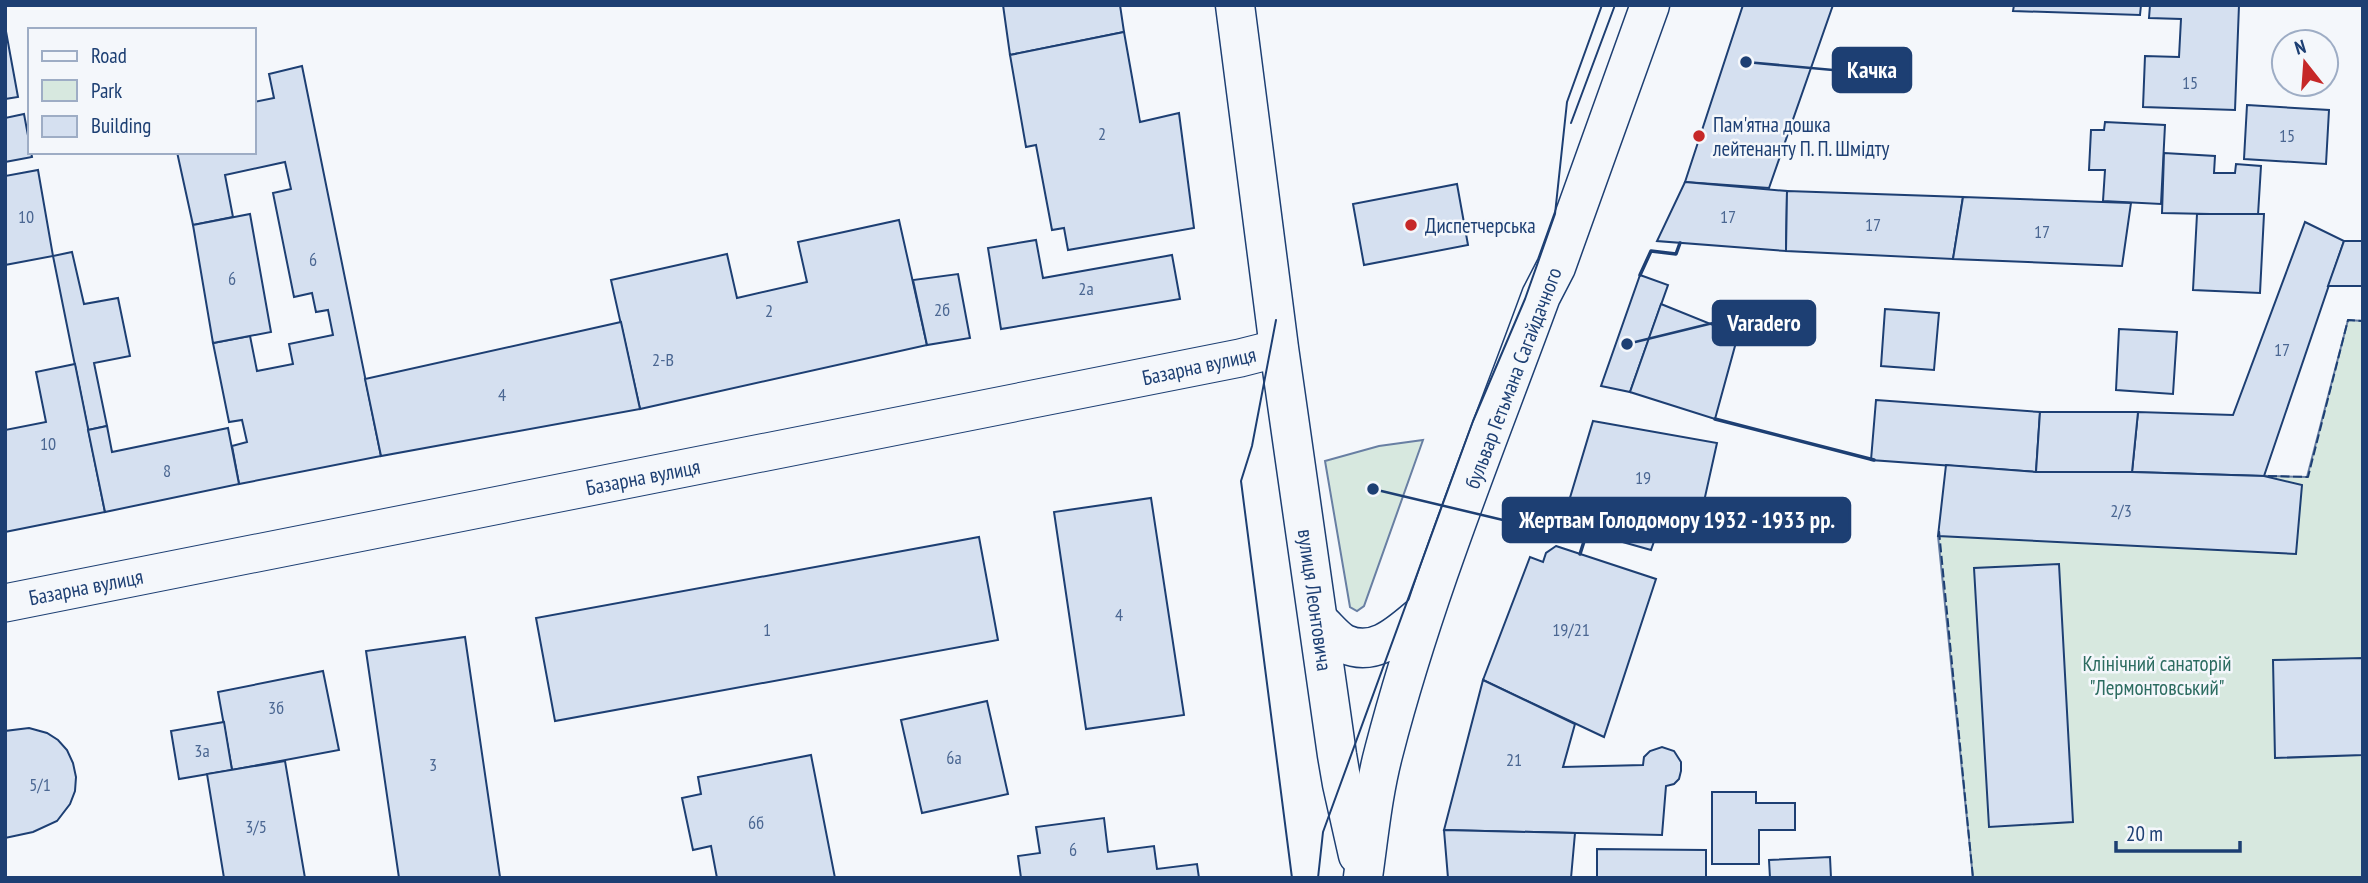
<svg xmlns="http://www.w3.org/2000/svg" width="2368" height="883" viewBox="0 0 2368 883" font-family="'PT Sans Narrow',sans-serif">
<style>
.green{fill:#d7e8df;stroke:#687fa3;stroke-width:2}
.building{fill:#d5e0f0;stroke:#1d3f73;stroke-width:2}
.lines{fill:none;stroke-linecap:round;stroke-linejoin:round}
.street-casing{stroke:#1d3f73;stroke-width:39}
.secondary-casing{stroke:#1d3f73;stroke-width:41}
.street{stroke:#f4f7fb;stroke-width:37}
.secondary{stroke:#f4f7fb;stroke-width:38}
.tram{stroke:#1d3f73;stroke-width:2}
.fence{stroke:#1d3f73;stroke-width:2;stroke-dasharray:9 3.5;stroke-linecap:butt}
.wall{stroke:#1d3f73;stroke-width:3.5}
.poi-dot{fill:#c62828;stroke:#f4f7fb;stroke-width:2.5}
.labels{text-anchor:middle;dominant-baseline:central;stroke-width:5;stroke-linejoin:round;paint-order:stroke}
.number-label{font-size:18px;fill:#4b6792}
.poi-label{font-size:21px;fill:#1d3f73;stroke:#f4f7fb;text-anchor:start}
.street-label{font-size:21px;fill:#1d3f73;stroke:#f4f7fb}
.park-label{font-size:21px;fill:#2c6c60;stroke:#f4f7fb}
.leader{fill:none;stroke:#1d3f73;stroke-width:2.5}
.callout-dot{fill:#1d3f73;stroke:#f4f7fb;stroke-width:2.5}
.callout{fill:#1d3f73;stroke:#1d3f73;stroke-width:2.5}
.callout-label{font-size:23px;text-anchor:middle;font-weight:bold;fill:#fff}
</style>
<rect width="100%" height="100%" fill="#f4f7fb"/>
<!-- green -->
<g class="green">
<polygon points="2348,320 2363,321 2363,878 1973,878 1938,536 2132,472 2307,477"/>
<polygon points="1423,440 1364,606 1357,611 1350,607 1325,461 1379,446"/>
</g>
<!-- building -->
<g class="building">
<polygon points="1003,5 1120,5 1124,32 1010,55"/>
<polygon points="1743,5 1833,5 1769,188 1685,182"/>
<polygon points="2014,5 2141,5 2140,15 2013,11"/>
<polygon points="2150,5 2239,5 2235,110 2143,107 2145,56 2179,57 2181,19 2149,18"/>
<polygon points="5,26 18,97 5,99"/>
<polygon points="1124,32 1140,122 1179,113 1194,228 1068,250 1064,228 1052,230 1036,145 1026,147 1010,55"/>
<polygon points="302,66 381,456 239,484 232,446 247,442 242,420 229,422 213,343 250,336 257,371 293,364 289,344 333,335 328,310 316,312 312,293 294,297 273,193 291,189 285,162 225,175 233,217 193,225 177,152 254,152 254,102 274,98 269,74"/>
<polygon points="2247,105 2329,110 2326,164 2244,159"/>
<polygon points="24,114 32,157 5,162 5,118"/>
<polygon points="2105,122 2165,125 2161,204 2103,201 2105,170 2089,170 2091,130 2104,130"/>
<polygon points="2164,153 2215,156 2214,173 2235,173 2236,164 2261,166 2258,215 2162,213"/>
<polygon points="38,170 53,256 5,265 5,176"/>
<polygon points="1685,182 1787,191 1786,251 1657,241"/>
<polygon points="1457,184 1468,245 1364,265 1353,204"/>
<polygon points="1787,191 1963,197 1953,259 1786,251"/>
<polygon points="1963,197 2131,203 2122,266 1953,259"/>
<polygon points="250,214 271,332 213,343 193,225"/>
<polygon points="2197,214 2264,214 2260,293 2193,290"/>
<polygon points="899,220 927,345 640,409 611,280 727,254 737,298 807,282 798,242"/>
<polygon points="2305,222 2344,241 2264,476 2132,472 2138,412 2233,415"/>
<polygon points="1036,240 1043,278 1172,255 1180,299 1001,329 988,248"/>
<polygon points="2344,241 2363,241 2363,286 2328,286"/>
<polygon points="72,252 84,304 118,298 130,356 94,363 107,426 88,430 53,256"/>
<polygon points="958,274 970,338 927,345 913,280"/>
<polygon points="1640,275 1668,285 1630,392 1601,386"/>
<polygon points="1661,304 1738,335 1715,419 1630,392"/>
<polygon points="1885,309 1939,313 1934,370 1881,366"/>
<polygon points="621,322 640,409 381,456 365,379"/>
<polygon points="2119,329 2177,332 2173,394 2116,390"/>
<polygon points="75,364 105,512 5,532 5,430 46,422 36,372"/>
<polygon points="1876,400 2040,412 2036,472 1871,460"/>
<polygon points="2040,412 2138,412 2132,472 2036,472"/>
<polygon points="1593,421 1717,443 1699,524 1663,516 1651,550 1587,532 1591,518 1566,511"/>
<polygon points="107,426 112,452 228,428 239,484 105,512 88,430"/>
<polygon points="1946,465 2036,472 2132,472 2264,476 2302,485 2296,554 1938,536"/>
<polygon points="1151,498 1184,715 1086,729 1054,512"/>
<polygon points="979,537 998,640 555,721 536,618"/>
<polygon points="1556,546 1656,579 1604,737 1483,680 1530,557 1543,562 1546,553"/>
<polygon points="2059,564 2073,822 1989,827 1974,568"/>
<polygon points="465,637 500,877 399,878 366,651"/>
<polygon points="2363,658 2363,755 2275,758 2273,660"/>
<polygon points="323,671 339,750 232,770 218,692"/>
<polygon points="1483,680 1575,724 1563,767 1643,765 1644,757 1650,751 1662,747 1674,751 1681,762 1681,771 1679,779 1674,784 1666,786 1662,835 1444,830"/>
<polygon points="987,701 1008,794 922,813 901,720"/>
<polygon points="224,722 232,770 179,779 171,731"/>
<polygon points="29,728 47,733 58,740 67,750 73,763 76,777 75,791 70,804 57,821 33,832 5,838 5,731"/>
<polygon points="811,755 835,878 717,878 711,846 693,850 682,798 701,794 698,777"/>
<polygon points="285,761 305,878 224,878 207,774"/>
<polygon points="1712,792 1756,792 1756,803 1795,803 1795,830 1759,830 1759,864 1712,864"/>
<polygon points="1104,818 1108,852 1154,846 1157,869 1197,864 1199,878 1021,878 1018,856 1040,853 1036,827"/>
<polygon points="1444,830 1575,833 1571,878 1448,878"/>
<polygon points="1597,849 1706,850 1706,878 1597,878"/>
<polygon points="1830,857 1831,878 1770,878 1769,860"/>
</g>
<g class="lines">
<!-- street casing -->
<g class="street-casing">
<polyline id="street" points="5,603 1240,358 1279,348"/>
</g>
<!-- secondary casing -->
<g class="secondary-casing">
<g id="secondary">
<polyline points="1235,5 1279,348 1337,755 1342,784 1358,855"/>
<path d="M 1319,621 C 1327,628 1336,640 1345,644 C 1376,658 1401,632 1424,613"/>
<path d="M 1363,877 C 1369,835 1373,792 1384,751 C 1424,596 1486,446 1541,296 L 1556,267 L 1650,5"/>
</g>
</g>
<!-- street -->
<use href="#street" class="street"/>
<!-- secondary -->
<use href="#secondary" class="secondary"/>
<!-- tram -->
<g class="tram">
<polyline points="1571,123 1615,5"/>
<polyline points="1276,320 1252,446 1241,481 1292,878"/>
<polyline points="1318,878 1323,832 1473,421 1525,299 1555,214 1567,102 1602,5"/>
</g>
<!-- fence -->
<g class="fence">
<polyline points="2268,476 2308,477 2348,320 2363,321"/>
<polyline points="1939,531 1973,878"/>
</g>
<!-- wall -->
<g class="wall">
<polyline points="1640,275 1651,251 1676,254 1680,243"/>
<polyline points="1715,419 1874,460"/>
<polyline points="1580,554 1587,532"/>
</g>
</g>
<!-- markers -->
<g class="poi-dot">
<circle cx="1699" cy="136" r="7"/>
<circle cx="1411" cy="225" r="7"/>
</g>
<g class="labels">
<!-- number labels -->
<g class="number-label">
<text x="2190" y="82">15</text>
<text x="1102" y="133">2</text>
<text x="2287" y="135">15</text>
<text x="26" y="216">10</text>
<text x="1728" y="216">17</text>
<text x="1873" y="224">17</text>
<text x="2042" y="231">17</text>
<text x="313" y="259">6</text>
<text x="232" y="278">6</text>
<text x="1086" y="288">2а</text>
<text x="942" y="309">2б</text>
<text x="769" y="310">2</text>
<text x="2282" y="349">17</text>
<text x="663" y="359">2-В</text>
<text x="502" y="394">4</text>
<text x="48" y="443">10</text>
<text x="167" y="470">8</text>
<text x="1643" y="477">19</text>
<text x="2121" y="510">2/3</text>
<text x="1119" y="614">4</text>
<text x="767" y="629">1</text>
<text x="1571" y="629">19/21</text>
<text x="276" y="707">3б</text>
<text x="202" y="750">3а</text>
<text x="954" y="757">6а</text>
<text x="1514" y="759">21</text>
<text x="433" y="764">3</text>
<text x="40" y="784">5/1</text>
<text x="756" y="822">6б</text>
<text x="256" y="826">3/5</text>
<text x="1073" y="849">6</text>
</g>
<!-- poi labels -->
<g class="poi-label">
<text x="1713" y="124">Пам'ятна дошка<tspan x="1713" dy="24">лейтенанту П. П. Шмідту</tspan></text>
<text x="1425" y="225">Диспетчерська</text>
</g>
<!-- street labels -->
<g class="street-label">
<text transform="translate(1199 366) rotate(-12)">Базарна вулиця</text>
<text transform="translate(1513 378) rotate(-69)">бульвар Гетьмана Сагайдачного</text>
<text transform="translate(643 477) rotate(-11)">Базарна вулиця</text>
<text transform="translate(86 587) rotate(-11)">Базарна вулиця</text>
<text transform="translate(1315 600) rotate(82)">вулиця Леонтовича</text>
</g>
<!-- park labels -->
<g class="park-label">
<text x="2157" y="663">Клінічний санаторій<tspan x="2157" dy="24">"Лермонтовський"</tspan></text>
</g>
</g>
<!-- callouts -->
<path class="leader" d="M1746 62L1833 70M1627 344L1713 323M1373 489L1503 520"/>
<g class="callout-dot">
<circle cx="1746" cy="62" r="7"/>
<circle cx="1627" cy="344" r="7"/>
<circle cx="1373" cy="489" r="7"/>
</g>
<g class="callout">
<rect x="1833" y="48" width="78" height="44" rx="7"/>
<rect x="1713" y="301" width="102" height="44" rx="7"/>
<rect x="1503" y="498" width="347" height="44" rx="7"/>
</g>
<g class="callout-label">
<text x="1872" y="78">Качка</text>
<text x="1764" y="331">Varadero</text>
<text x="1677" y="528">Жертвам Голодомору 1932 - 1933 рр.</text>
</g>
<!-- border -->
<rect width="2368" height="883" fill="none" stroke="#1d3f73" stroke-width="14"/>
<!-- legend -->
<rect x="28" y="28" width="228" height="126" fill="#f4f7fb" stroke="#9eadc5" stroke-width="2"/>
<rect x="42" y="51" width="35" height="10" fill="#f4f7fb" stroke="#9eadc5" stroke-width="2"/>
<text x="91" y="63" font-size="21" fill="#1d3f73">Road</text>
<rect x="42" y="80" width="35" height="21" fill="#d7e8df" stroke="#9eadc5" stroke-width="2"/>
<text x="91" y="98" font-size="21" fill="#1d3f73">Park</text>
<rect x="42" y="116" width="35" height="21" fill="#d5e0f0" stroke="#9eadc5" stroke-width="2"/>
<text x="91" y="133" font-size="21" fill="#1d3f73">Building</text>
<!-- north arrow -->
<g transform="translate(2305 63) rotate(343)"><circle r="33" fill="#f4f7fb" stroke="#9eadc5" stroke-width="2"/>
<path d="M0-5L12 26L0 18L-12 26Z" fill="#c62828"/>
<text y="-10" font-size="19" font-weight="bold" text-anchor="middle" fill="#1d3f73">N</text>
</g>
<!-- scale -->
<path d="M2116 841v10h124v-10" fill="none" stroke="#1d3f73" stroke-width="3.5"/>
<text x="2126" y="841" font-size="21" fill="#1d3f73" stroke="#f4f7fb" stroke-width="5" paint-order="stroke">20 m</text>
</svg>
